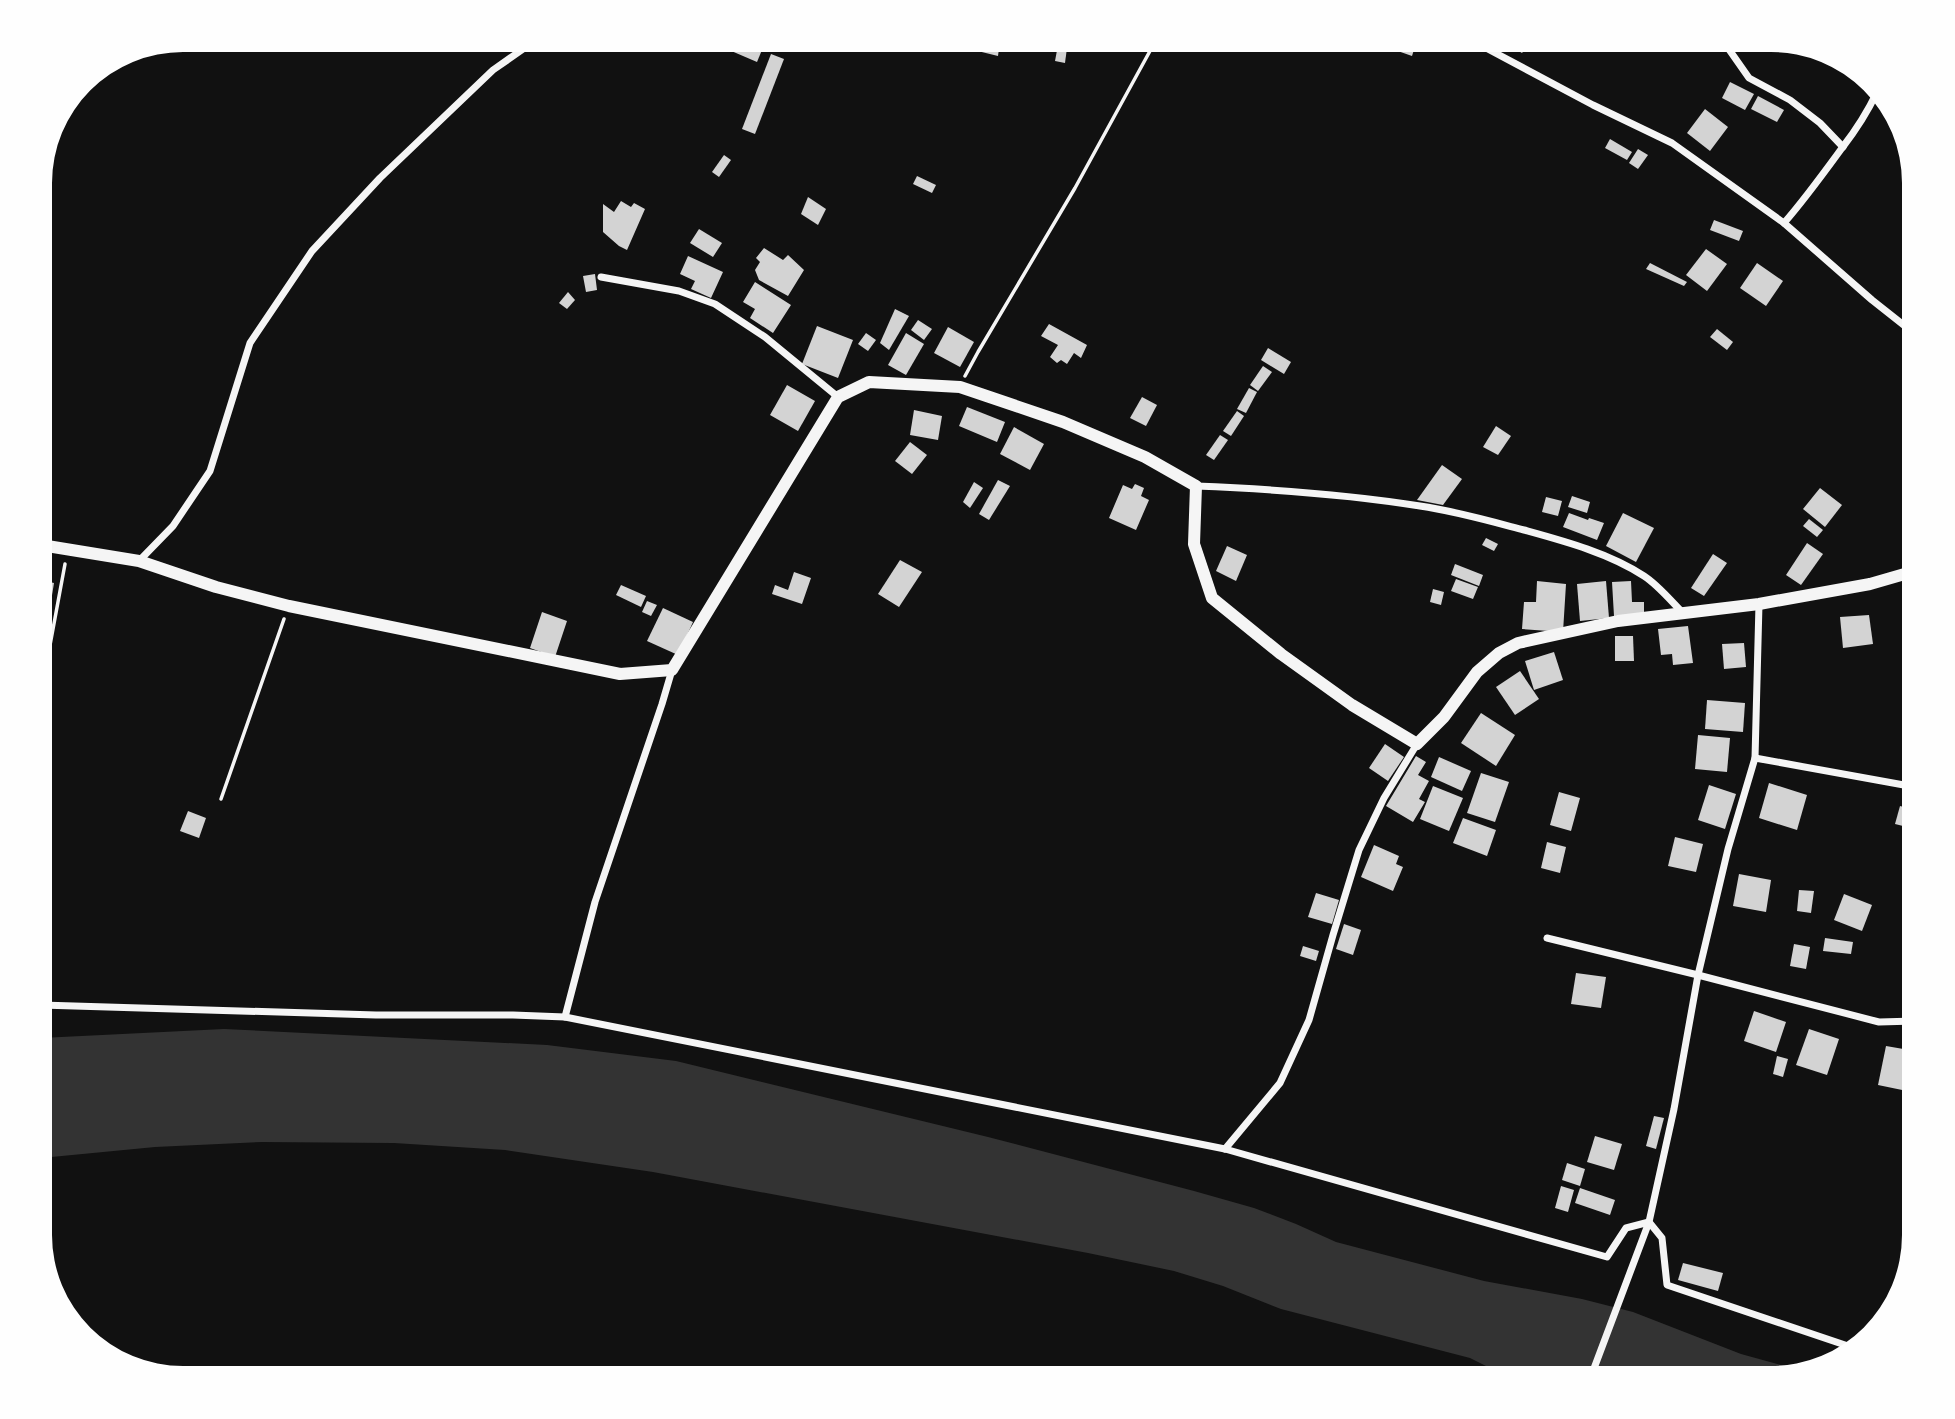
<svg xmlns="http://www.w3.org/2000/svg" width="1955" height="1419" viewBox="0 0 1955 1419" font-family="Inter,sans-serif">
<style>
.water{fill:#333}
.building{fill:#d3d3d3}
.lines{fill:none;stroke-linecap:round;stroke-linejoin:round}
.path{stroke:#f5f5f5;stroke-width:3.5}
.minor{stroke:#f5f5f5;stroke-width:7}
.tertiary{stroke:#f5f5f5;stroke-width:12}
</style>
<rect width="100%" height="100%" fill="#111"/>
<!-- water -->
<polygon class="water" points="224,1029 547,1045 676,1061 988,1137 1194,1191 1254,1208 1296,1224 1336,1242 1484,1281 1582,1299 1633,1312 1741,1354 1803,1371 1771,1379 1512,1379 1470,1358 1281,1309 1223,1286 1174,1271 1088,1253 653,1172 505,1150 394,1143 262,1142 155,1147 41,1158 41,1038"/>
<!-- building -->
<g class="building">
<polygon points="733,40 766,40 757,62 729,50"/>
<polygon points="933,40 996,40 1000,41 998,56"/>
<polygon points="1059,40 1068,40 1065,63 1055,61"/>
<polygon points="1394,40 1417,40 1412,56 1392,49"/>
<polygon points="1500,40 1517,40 1528,46 1522,53"/>
<polygon points="771,54 784,59 755,134 742,129"/>
<polygon points="1730,82 1754,94 1745,110 1722,98"/>
<polygon points="1758,96 1784,110 1777,122 1751,109"/>
<polygon points="1705,109 1728,127 1710,151 1687,133"/>
<polygon points="1610,139 1632,152 1627,160 1605,148"/>
<polygon points="1638,149 1648,155 1638,169 1629,163"/>
<polygon points="724,155 731,160 719,177 712,172"/>
<polygon points="917,176 936,185 932,193 913,184"/>
<polygon points="808,197 826,209 818,225 801,214"/>
<polygon points="621,201 631,207 634,203 645,209 627,250 619,246 603,232 603,204 614,212"/>
<polygon points="1714,220 1743,231 1739,241 1710,230"/>
<polygon points="699,229 722,243 713,257 690,243"/>
<polygon points="764,248 783,260 788,255 804,270 788,296 759,280 755,270 760,262 756,258"/>
<polygon points="1706,249 1727,264 1707,291 1686,275"/>
<polygon points="688,256 723,272 711,298 691,289 695,281 680,274"/>
<polygon points="1650,263 1687,282 1684,286 1646,269"/>
<polygon points="1757,263 1783,281 1766,306 1740,288"/>
<polygon points="595,274 597,290 586,292 583,276"/>
<polygon points="755,282 791,305 773,333 750,318 755,309 743,302"/>
<polygon points="568,292 575,300 567,309 559,303"/>
<polygon points="895,309 909,316 889,350 880,343"/>
<polygon points="918,320 932,329 924,340 911,330"/>
<polygon points="1049,324 1087,345 1081,358 1074,353 1067,364 1061,360 1057,363 1050,357 1058,345 1041,336"/>
<polygon points="817,326 853,340 838,378 802,364"/>
<polygon points="948,327 974,342 960,367 934,353"/>
<polygon points="1717,329 1733,342 1727,350 1710,337"/>
<polygon points="866,333 876,340 868,351 858,344"/>
<polygon points="906,333 924,344 906,375 888,365"/>
<polygon points="1268,348 1291,362 1284,374 1261,360"/>
<polygon points="1263,366 1272,372 1258,391 1250,385"/>
<polygon points="787,385 815,401 798,431 770,415"/>
<polygon points="1249,388 1257,392 1246,413 1237,409"/>
<polygon points="1142,397 1157,405 1146,426 1130,418"/>
<polygon points="967,407 1005,422 997,442 959,426"/>
<polygon points="914,410 942,416 938,440 910,435"/>
<polygon points="1237,411 1244,416 1231,436 1223,431"/>
<polygon points="1496,426 1511,436 1498,455 1483,447"/>
<polygon points="1014,427 1044,444 1030,470 1000,454"/>
<polygon points="1220,435 1228,440 1214,460 1206,455"/>
<polygon points="910,442 927,455 912,474 895,461"/>
<polygon points="1442,465 1462,479 1443,505 1417,500"/>
<polygon points="998,480 1010,486 989,520 979,514"/>
<polygon points="974,482 983,488 970,508 963,502"/>
<polygon points="1135,484 1144,488 1141,496 1149,500 1136,530 1109,518 1123,485 1132,489"/>
<polygon points="1820,488 1842,505 1825,527 1803,509"/>
<polygon points="1572,496 1590,502 1587,513 1568,507"/>
<polygon points="1546,497 1562,501 1558,516 1542,512"/>
<polygon points="1569,513 1588,520 1589,518 1604,523 1597,540 1563,527"/>
<polygon points="1623,513 1654,528 1636,562 1606,546"/>
<polygon points="1809,519 1823,530 1817,537 1803,526"/>
<polygon points="1486,538 1498,544 1494,551 1482,545"/>
<polygon points="1807,543 1823,554 1801,585 1786,575"/>
<polygon points="1227,546 1247,555 1236,581 1216,571"/>
<polygon points="1713,554 1727,563 1704,596 1691,588"/>
<polygon points="900,560 922,572 899,607 878,594"/>
<polygon points="1455,564 1483,575 1479,586 1451,575"/>
<polygon points="794,572 811,578 802,604 772,594 775,585 788,590"/>
<polygon points="1456,579 1478,587 1473,599 1451,591"/>
<polygon points="41,580 54,583 48,620 41,618"/>
<polygon points="1537,581 1566,584 1563,632 1522,629 1524,602 1536,602"/>
<polygon points="1606,581 1609,618 1580,621 1577,584"/>
<polygon points="1631,581 1632,602 1644,602 1644,615 1614,616 1612,582"/>
<polygon points="621,585 646,596 641,607 616,595"/>
<polygon points="1433,589 1444,592 1441,605 1430,602"/>
<polygon points="647,601 657,605 651,616 642,612"/>
<polygon points="663,608 693,622 678,655 647,641"/>
<polygon points="542,612 567,621 555,657 530,648"/>
<polygon points="1869,615 1873,644 1843,648 1840,617"/>
<polygon points="41,623 48,624 45,646 41,646"/>
<polygon points="1688,626 1693,663 1673,665 1672,654 1661,655 1658,629"/>
<polygon points="1615,636 1633,636 1634,661 1615,661"/>
<polygon points="1744,643 1746,667 1724,669 1722,644"/>
<polygon points="1554,652 1563,680 1534,690 1525,661"/>
<polygon points="1520,671 1539,699 1515,715 1496,687"/>
<polygon points="1707,700 1745,703 1743,732 1705,729"/>
<polygon points="1481,713 1515,735 1496,766 1461,743"/>
<polygon points="1698,735 1730,738 1727,772 1695,769"/>
<polygon points="1385,744 1404,757 1388,781 1369,768"/>
<polygon points="1416,756 1426,762 1418,775 1429,781 1419,799 1425,802 1413,822 1386,806"/>
<polygon points="1439,757 1471,771 1462,791 1431,777"/>
<polygon points="1481,773 1509,782 1495,822 1467,813"/>
<polygon points="1769,783 1807,795 1797,830 1759,818"/>
<polygon points="1709,785 1736,794 1725,829 1698,820"/>
<polygon points="1433,786 1463,798 1449,831 1420,819"/>
<polygon points="1559,792 1580,798 1571,831 1550,825"/>
<polygon points="1900,806 1915,810 1915,829 1895,824"/>
<polygon points="188,811 206,818 199,838 180,831"/>
<polygon points="1463,818 1496,830 1487,856 1453,843"/>
<polygon points="1675,837 1703,844 1696,872 1668,866"/>
<polygon points="1547,842 1566,847 1560,873 1541,868"/>
<polygon points="1374,845 1399,856 1396,864 1403,867 1393,891 1361,877"/>
<polygon points="1739,874 1771,880 1766,912 1733,906"/>
<polygon points="1799,890 1814,891 1811,913 1797,911"/>
<polygon points="1316,893 1339,900 1332,924 1308,917"/>
<polygon points="1844,894 1872,905 1862,931 1834,920"/>
<polygon points="1344,924 1361,930 1353,955 1336,949"/>
<polygon points="1825,938 1853,942 1851,954 1823,951"/>
<polygon points="1794,944 1810,947 1806,969 1790,966"/>
<polygon points="1303,946 1319,951 1316,961 1300,956"/>
<polygon points="1576,973 1606,977 1601,1008 1571,1004"/>
<polygon points="1754,1011 1786,1022 1776,1052 1744,1041"/>
<polygon points="1809,1029 1839,1039 1827,1075 1796,1065"/>
<polygon points="1886,1046 1915,1051 1907,1091 1878,1085"/>
<polygon points="1777,1056 1788,1059 1783,1077 1773,1074"/>
<polygon points="1654,1116 1664,1118 1656,1149 1646,1146"/>
<polygon points="1595,1136 1622,1144 1614,1170 1587,1162"/>
<polygon points="1567,1163 1585,1169 1580,1186 1562,1180"/>
<polygon points="1561,1186 1574,1190 1568,1212 1555,1208"/>
<polygon points="1580,1188 1615,1200 1610,1215 1575,1203"/>
<polygon points="1683,1263 1723,1273 1718,1291 1678,1280"/>
</g>
<g class="lines">
<!-- path -->
<g class="path">
<polyline points="965,376 978,352 1075,188 1156,40"/>
<polyline points="41,694 65,564"/>
<polyline points="221,799 284,619"/>
</g>
<!-- minor -->
<g class="minor">
<polyline points="1471,40 1593,105 1672,143 1784,223 1872,300 1915,334"/>
<polyline points="1728,40 1728,48 1749,78 1790,100 1820,123 1843,147"/>
<path d="M 1784,223 C 1805,199 1823,174 1842,148 C 1856,130 1867,113 1877,92"/>
<polyline points="601,277 679,291 715,304 765,337 838,397"/>
<path d="M 1196,486 C 1271,489 1346,494 1420,506 C 1455,511 1490,521 1524,530 C 1564,541 1609,553 1644,576 C 1658,585 1671,601 1683,613"/>
<polyline points="139,561 173,526 210,471 250,343 312,251 380,178 493,70 536,40"/>
<polyline points="1755,758 1915,787"/>
<polyline points="1547,938 1698,975 1879,1022 1915,1021"/>
<polyline points="41,1005 376,1015 513,1015 565,1017 1225,1149 1607,1257 1626,1228 1649,1222 1662,1238 1667,1285 1854,1348"/>
<polyline points="565,1017 595,902 662,704 672,670"/>
<polyline points="1225,1149 1280,1083 1309,1020 1333,935 1359,850 1384,798 1417,744"/>
<polyline points="1590,1379 1649,1222 1674,1109 1698,975 1728,849 1755,758 1759,604"/>
</g>
<!-- tertiary -->
<polyline class="tertiary" points="41,545 139,561 216,587 289,606 620,674 672,670 838,397 869,382 960,387 1063,422 1145,457 1196,486 1194,544 1212,598 1281,654 1352,705 1417,744 1444,717 1477,672 1499,653 1518,643 1618,621 1759,604 1870,584 1915,571"/>
</g>
<!-- crop -->
<path d="M0 0H1955V1419H0ZM183 52H1771A131 131 0 0 1 1902 183V1235A131 131 0 0 1 1771 1366H183A131 131 0 0 1 52 1235V183A131 131 0 0 1 183 52Z" fill="#fefefe" fill-rule="evenodd"/>
</svg>
